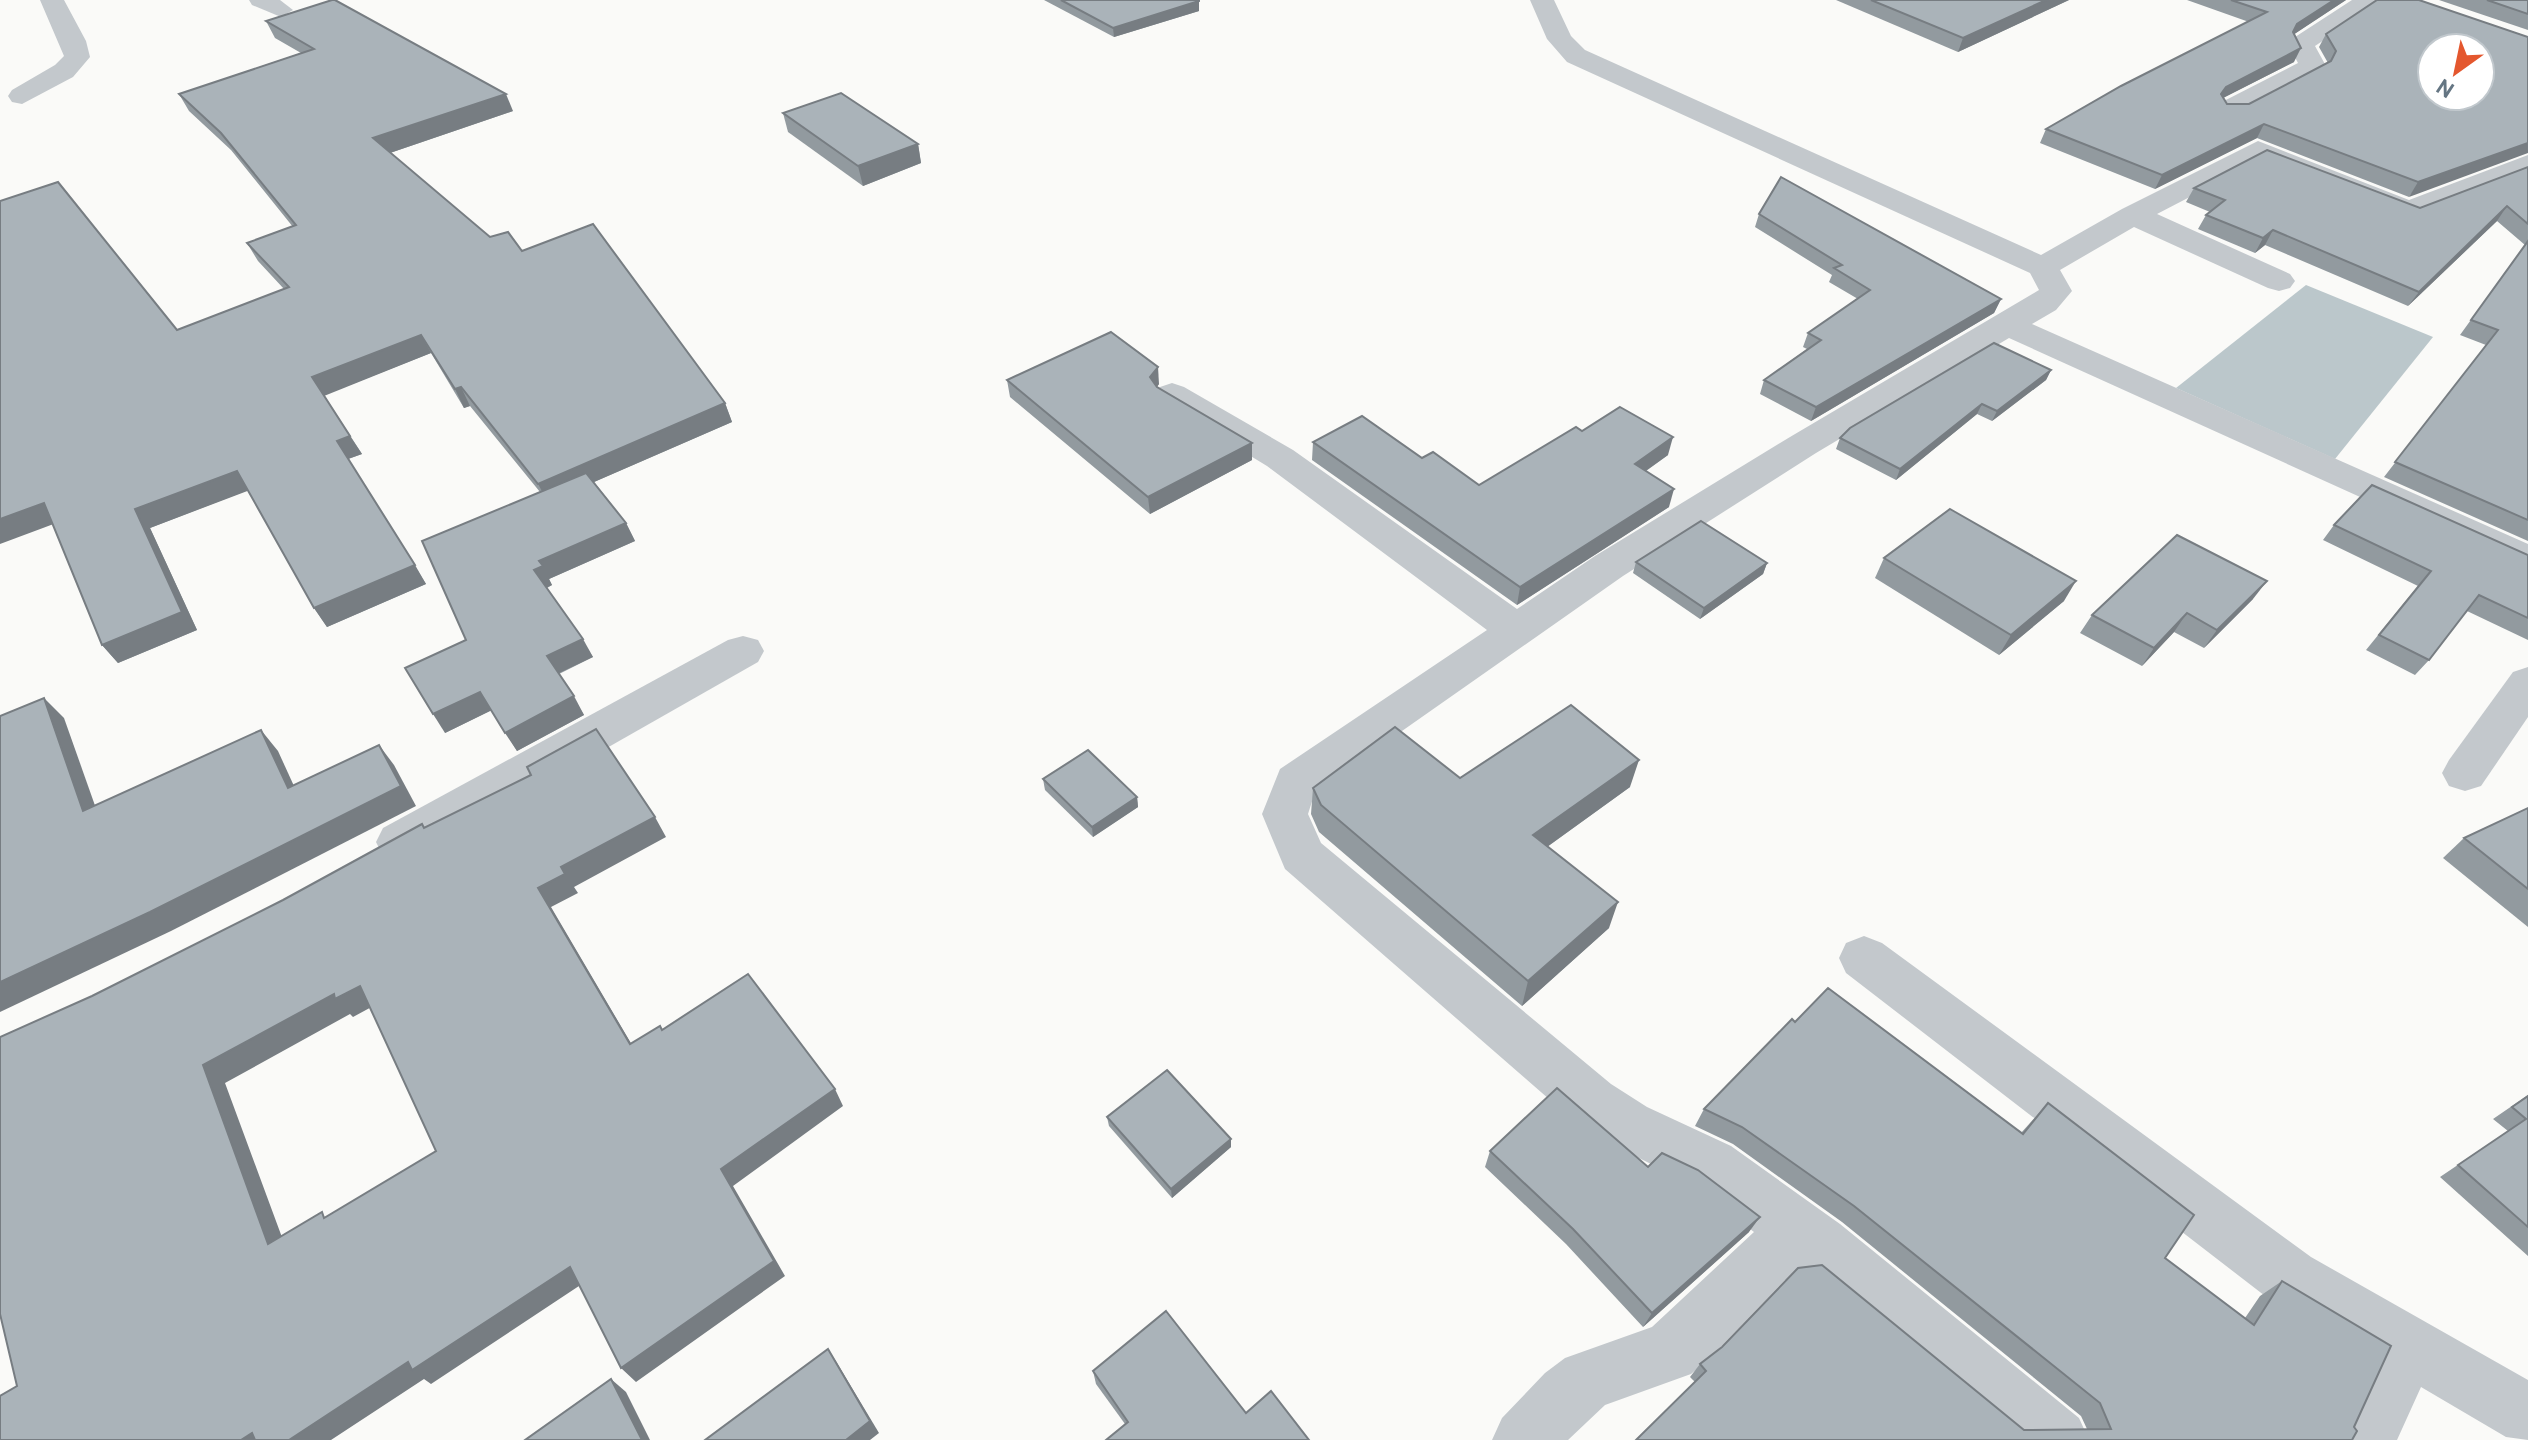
<svg xmlns="http://www.w3.org/2000/svg" width="2528" height="1440" viewBox="0 0 2528 1440" font-family="Overpass,sans-serif">
<style>
.water{fill:#bbc7cb}
.lines{fill:none;stroke-linecap:round;stroke-linejoin:round}
.street{fill:#c3c8cc;fill-rule:evenodd}
.wall{fill:#929a9f}
.shaded-wall{fill:#777d82}
.building{fill:#aab3b9;stroke:#777d82;stroke-width:2;fill-rule:evenodd}
</style>
<rect width="100%" height="100%" fill="#fafaf8"/>
<!-- water -->
<polygon class="water" points="2306,285 2433,337 2335,459 2176,388"/>
<g class="lines">
<!-- street -->
<g class="street">
<polygon points="40,0 64,0 86,41 90,57 73,77 22,104 12,102 8,96 12,90 55,65 64,56"/>
<polygon points="249,0 280,0 293,10 281,17 252,5"/>
<polygon points="1530,0 1554,0 1571,36 1585,50 2041,255 2122,209 2258,141 2409,200 2528,155 2528,174 2409,220 2259,161 2157,214 2290,274 2295,281 2290,288 2279,291 2268,288 2134,227 2060,270 2072,291 2056,310 2032,324 2528,544 2528,573 2009,338 1816,453 1623,576 1315,792 1308,814 1321,843 1611,1084 1647,1107 1731,1146 1840,1224 2079,1418 2089,1440 2008,1440 1811,1276 1785,1280 1710,1358 1691,1374 1605,1405 1568,1440 1492,1440 1502,1418 1545,1373 1565,1358 1652,1327 1754,1232 1691,1184 1609,1143 1573,1120 1285,869 1262,814 1280,769 1487,630 1267,466 1160,401 1154,394 1160,387 1172,383 1184,387 1293,450 1517,609 1595,556 1790,437 2039,290 2030,273 1567,62 1547,39"/>
<polygon points="2352,0 2384,0 2315,46 2326,66 2322,72 2240,115 2220,115 2216,109 2220,103 2298,63 2288,44 2292,39"/>
<polygon points="743,636 758,640 764,651 758,662 417,856 400,861 383,856 376,842 383,828 728,640"/>
<polygon points="2528,667 2528,717 2481,786 2465,791 2449,786 2442,773 2449,760 2513,672"/>
<polygon points="1864,936 1882,943 2311,1257 2528,1380 2528,1440 2506,1437 2421,1387 2397,1440 2332,1440 2370,1358 2269,1299 1846,973 1839,958 1846,943"/>
</g>
</g>
<!-- wall -->
<g class="wall">
<polygon points="1044,0 1199,0 1199,11 1114,37"/>
<polygon points="1836,0 2069,0 1958,52"/>
<polygon points="2187,0 2346,0 2294,34 2294,62 2223,98 2227,104 2249,104 2328,63 2319,47 2326,34 2528,37 2409,197 2257,138 2155,189 2040,143 2046,129 2249,22"/>
<polygon points="2439,0 2528,0 2528,30"/>
<polygon points="266,21 513,111 390,153 490,237 522,251 725,403 732,422 594,482 626,523 635,541 549,579 552,585 547,588 593,657 559,674 584,715 517,751 492,710 445,733 466,640 540,492 470,406 464,408 431,353 324,395 362,454 348,459 426,584 327,627 314,608 248,490 150,528 197,630 118,663 102,645 177,330 284,289 258,261 247,243 293,227 231,150 189,111 179,94 301,53 275,38"/>
<polygon points="783,113 918,144 921,163 863,186 788,132"/>
<polygon points="2528,167 2528,541 2384,477 2486,345 2460,335 2525,245 2497,221 2408,306 2265,245 2255,253 2198,229 2206,215 2210,212 2186,202 2194,188 2420,208"/>
<polygon points="1759,214 2001,299 1994,313 1811,421 1760,394 1764,380 1807,349 1803,347 1808,333 1858,299 1829,282 1832,275 1755,227"/>
<polygon points="2051,370 2046,380 1992,421 1977,414 1896,480 1836,449 1840,438"/>
<polygon points="1007,380 1159,384 1157,387 1252,443 1252,460 1150,514 1010,397"/>
<polygon points="1582,431 1668,455 1646,471 1669,507 1517,605 1312,460 1313,442 1479,485"/>
<polygon points="2334,525 2528,555 2528,640 2467,611 2429,660 2415,675 2366,650 2418,586 2323,540"/>
<polygon points="1884,558 2064,601 1999,655 1875,578"/>
<polygon points="1636,562 1767,563 1763,574 1700,619 1633,573"/>
<polygon points="2253,599 2204,648 2174,632 2142,666 2080,633 2092,615"/>
<polygon points="1460,778 1630,787 1547,847 1609,928 1522,1006 1319,832 1311,814 1313,788"/>
<polygon points="1043,779 1137,797 1138,807 1093,837 1045,790"/>
<polygon points="2528,808 2528,927 2443,858 2464,838"/>
<polygon points="1795,1022 2021,1133 2048,1103 2165,1258 2245,1318 2260,1296 2282,1281 2354,1427 1636,1440 1695,1382 1690,1377 1700,1364 2024,1430 2087,1429 2081,1416 1842,1222 1733,1144 1695,1126 1704,1109"/>
<polygon points="2528,1095 2528,1256 2440,1177 2508,1131 2493,1119"/>
<polygon points="1107,1117 1231,1147 1172,1198 1109,1126"/>
<polygon points="1490,1151 1648,1167 1749,1232 1643,1327 1566,1244 1485,1167"/>
<polygon points="1093,1371 1246,1413 1125,1424 1096,1384"/>
</g>
<!-- shaded-wall -->
<g class="shaded-wall">
<polygon points="2046,0 2069,0 1958,52 1963,38"/>
<polygon points="2334,0 2346,0 2290,37 2297,24"/>
<polygon points="1199,1 1199,11 1114,37 1113,28"/>
<polygon points="2301,48 2294,62 2219,100 2221,94 2226,87"/>
<polygon points="506,94 513,111 381,156 373,138"/>
<polygon points="2264,124 2257,138 2155,189 2162,175"/>
<polygon points="2528,143 2528,153 2409,197 2418,182"/>
<polygon points="918,144 921,163 863,186 858,166"/>
<polygon points="2507,206 2497,221 2408,306 2419,292"/>
<polygon points="2273,230 2265,245 2255,253 2263,238"/>
<polygon points="2001,299 1994,313 1811,421 1816,407"/>
<polygon points="421,335 431,353 324,396 312,377"/>
<polygon points="1158,367 1159,384 1151,394 1150,377"/>
<polygon points="2051,370 2046,380 1992,421 1997,411"/>
<polygon points="461,387 470,406 464,408 455,389"/>
<polygon points="725,403 732,422 548,502 538,484"/>
<polygon points="1982,404 1977,414 1896,480 1900,469"/>
<polygon points="350,436 362,454 348,459 337,441"/>
<polygon points="1673,437 1668,455 1630,482 1635,464"/>
<polygon points="1252,443 1252,460 1150,514 1148,497"/>
<polygon points="237,471 250,490 150,528 197,630 118,663 102,645 135,509"/>
<polygon points="1674,489 1669,507 1517,605 1520,587"/>
<polygon points="44,503 59,522 0,544 0,519"/>
<polygon points="626,523 635,541 549,579 552,585 544,589 534,570 539,561"/>
<polygon points="1767,563 1763,574 1700,619 1704,608"/>
<polygon points="415,565 426,584 327,627 314,608"/>
<polygon points="2076,581 2064,601 1999,655 2011,635"/>
<polygon points="2267,581 2253,599 2204,648 2217,630"/>
<polygon points="2187,613 2174,632 2142,666 2154,648"/>
<polygon points="583,639 593,657 557,674 547,656"/>
<polygon points="480,692 492,710 445,733 433,714"/>
<polygon points="574,696 584,715 517,751 505,733"/>
<polygon points="44,698 64,718 104,831 83,811"/>
<polygon points="261,730 278,751 304,808 288,788"/>
<polygon points="379,745 394,765 416,806 171,931 0,1012 0,982"/>
<polygon points="1639,760 1630,787 1526,862 1533,835"/>
<polygon points="1137,797 1138,807 1093,837 1092,827"/>
<polygon points="655,817 666,837 574,887 578,893 551,907 642,1062 630,1044 538,888 561,867"/>
<polygon points="1618,902 1609,928 1522,1006 1528,981"/>
<polygon points="360,986 377,1004 353,1017 350,1014 225,1083 290,1259 268,1244 203,1065 334,994"/>
<polygon points="835,1089 843,1106 733,1186 785,1276 636,1382 621,1368 721,1169"/>
<polygon points="1231,1139 1231,1147 1172,1198 1171,1189"/>
<polygon points="1760,1217 1749,1232 1643,1327 1652,1313"/>
<polygon points="570,1267 585,1282 431,1384 424,1379 331,1440 289,1440 408,1362"/>
<polygon points="828,1349 837,1363 879,1433 870,1440 846,1440"/>
<polygon points="611,1379 626,1392 650,1440 642,1440"/>
<polygon points="252,1433 267,1440 241,1440"/>
</g>
<!-- building -->
<g class="building">
<polygon points="332,0 335,0 506,94 373,138 490,237 508,232 522,251 593,224 725,403 538,484 461,387 455,389 421,335 312,377 350,436 337,441 415,565 314,608 237,471 135,509 182,612 102,645 44,503 0,519 0,201 58,182 177,330 289,287 247,243 296,225 221,133 179,94 314,49 266,21"/>
<polygon points="1061,0 1199,0 1199,1 1113,28"/>
<polygon points="1871,0 2046,0 1963,38"/>
<path d="M 2231,0 L 2334,0 L 2297,24 L 2293,32 L 2301,48 L 2226,87 L 2221,94 L 2227,104 L 2249,104 L 2331,61 L 2336,51 L 2326,34 L 2377,0 L 2419,0 L 2528,37 L 2528,143 L 2418,182 L 2264,124 L 2162,175 L 2046,129 L 2121,86 L 2267,12 ZM 2432,48 L 2480,48 L 2480,96 L 2432,96 Z"/>
<polygon points="2487,0 2528,0 2528,14"/>
<polygon points="841,93 918,144 858,166 783,113"/>
<polygon points="2267,150 2420,208 2528,167 2528,224 2507,206 2419,292 2273,230 2263,238 2206,215 2225,200 2194,188"/>
<polygon points="1781,177 2001,299 1816,407 1764,380 1821,340 1808,333 1870,290 1834,268 1842,265 1759,214"/>
<polygon points="2528,241 2528,520 2395,462 2498,330 2471,320"/>
<polygon points="1111,332 1158,367 1150,377 1157,387 1252,443 1148,497 1007,380"/>
<polygon points="1994,343 2051,370 1997,411 1982,404 1900,469 1840,438 1850,428"/>
<polygon points="1620,407 1673,437 1635,464 1674,489 1520,587 1313,442 1362,416 1422,458 1433,452 1479,485 1576,427 1582,431"/>
<polygon points="586,473 626,523 539,561 543,566 534,570 583,639 547,656 574,696 505,733 480,692 433,714 405,668 466,640 422,541"/>
<polygon points="2372,485 2528,555 2528,618 2479,595 2429,660 2379,635 2431,571 2334,525"/>
<polygon points="1950,509 2076,581 2011,635 1884,558"/>
<polygon points="1701,521 1767,563 1704,608 1636,562"/>
<polygon points="2177,535 2267,581 2217,630 2187,613 2154,648 2092,615"/>
<polygon points="44,698 83,811 261,730 288,788 379,745 401,786 150,912 0,982 0,716"/>
<polygon points="1571,705 1639,760 1533,835 1618,902 1528,981 1321,805 1313,788 1395,727 1460,778"/>
<path d="M 596,729 L 655,817 L 561,867 L 565,874 L 538,888 L 630,1044 L 660,1026 L 662,1030 L 748,974 L 835,1089 L 721,1169 L 774,1261 L 621,1368 L 570,1267 L 412,1370 L 408,1362 L 289,1440 L 255,1440 L 252,1433 L 241,1440 L 0,1440 L 0,1396 L 17,1386 L 0,1314 L 0,1037 L 92,996 L 283,900 L 422,824 L 424,828 L 531,775 L 527,767 ZM 360,986 L 436,1151 L 324,1218 L 322,1212 L 268,1244 L 203,1065 L 334,994 L 335,999 Z"/>
<polygon points="1088,750 1137,797 1092,827 1043,779"/>
<polygon points="2528,808 2528,889 2464,838"/>
<polygon points="1828,988 2023,1134 2048,1103 2194,1215 2165,1258 2254,1325 2282,1281 2391,1346 2354,1427 2357,1431 2352,1440 1636,1440 1706,1371 1700,1364 1722,1347 1798,1268 1822,1265 2024,1430 2111,1429 2100,1403 1854,1206 1742,1127 1704,1109 1792,1019 1795,1022"/>
<polygon points="1167,1070 1231,1139 1171,1189 1107,1117"/>
<polygon points="1557,1088 1648,1167 1662,1153 1698,1170 1760,1217 1652,1313 1573,1229 1490,1151"/>
<polygon points="2528,1096 2528,1227 2458,1165 2526,1119 2512,1107"/>
<polygon points="1166,1311 1246,1413 1271,1391 1309,1440 1106,1440 1128,1422 1093,1371"/>
<polygon points="828,1349 870,1421 846,1440 705,1440"/>
<polygon points="611,1379 642,1440 525,1440"/>
</g>
<!-- north arrow -->
<g transform="translate(2456 72) rotate(213)"><circle r="38" fill="#ffffff" stroke="#c1c8cd" stroke-width="2"/>
<path d="M0-6L14 30L0 20L-14 30Z" fill="#e4572e"/>
<text y="-12" font-size="22" font-weight="bold" text-anchor="middle" fill="#657683">N</text>
</g>
</svg>
